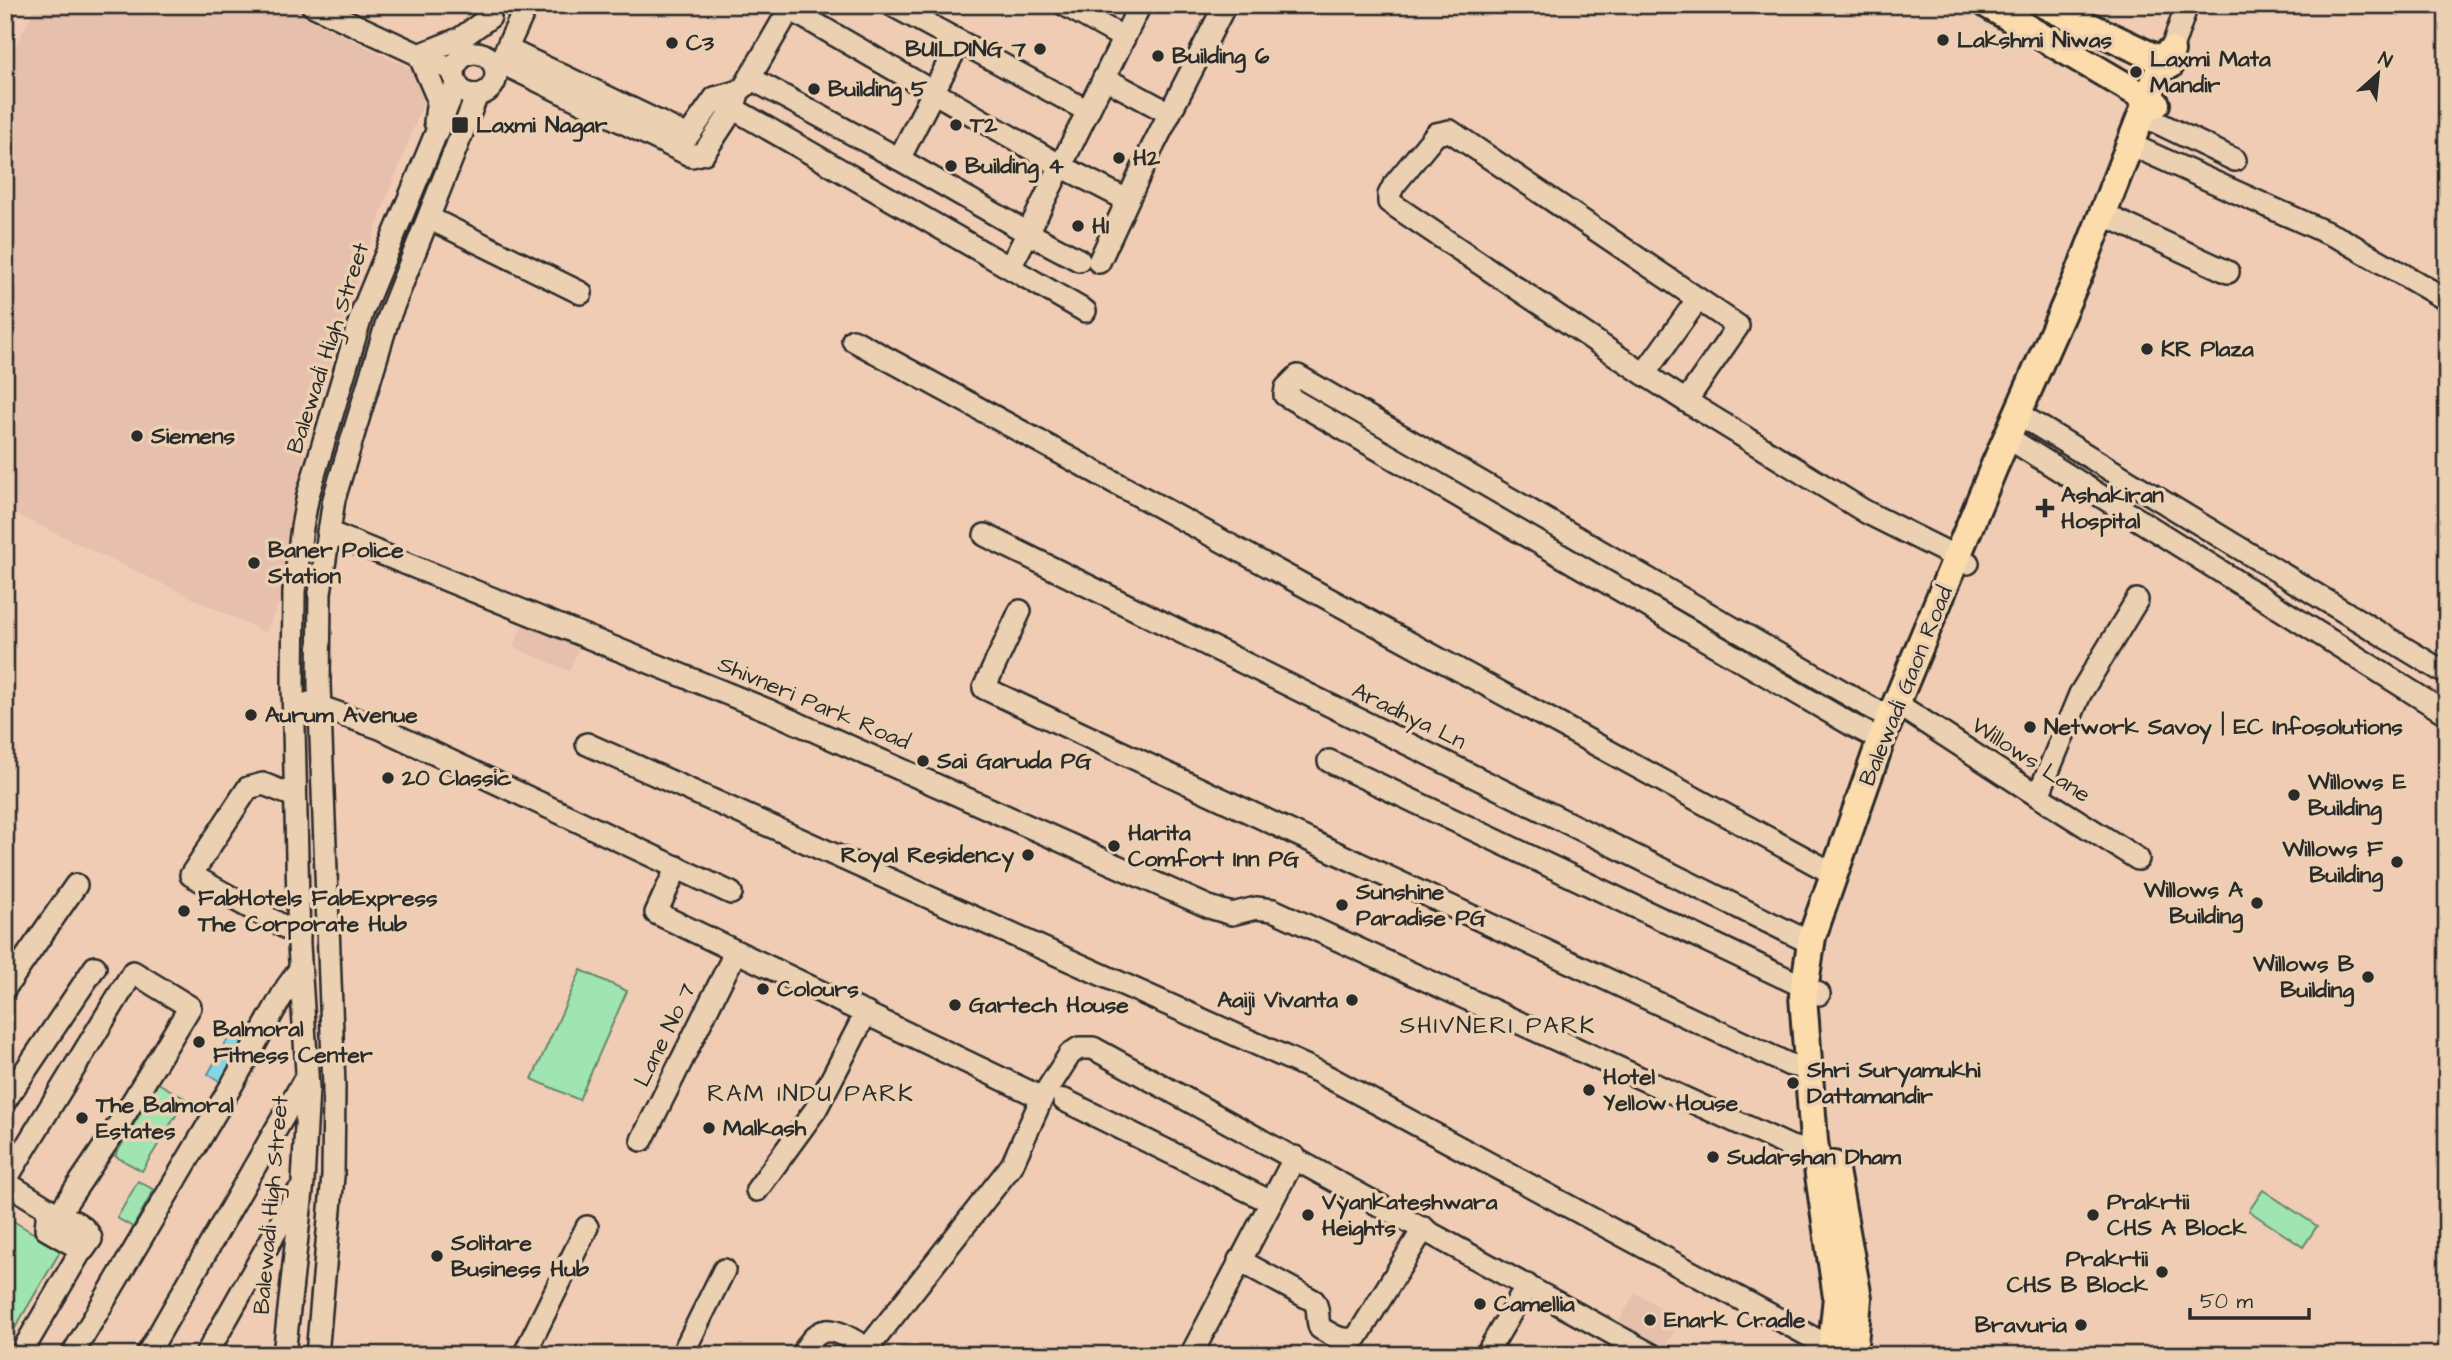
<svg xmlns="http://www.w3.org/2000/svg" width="2452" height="1360" viewBox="0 0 2452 1360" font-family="'Architects Daughter',sans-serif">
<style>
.built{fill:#e7bfad}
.green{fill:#a0e5b1;stroke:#66886e;stroke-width:2}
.water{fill:#87d6e4;stroke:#62929a;stroke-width:2}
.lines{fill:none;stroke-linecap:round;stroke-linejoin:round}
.minor-casing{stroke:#2b2b2b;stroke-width:26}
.major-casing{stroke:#2b2b2b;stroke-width:32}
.minor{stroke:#ebd0b2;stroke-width:21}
.major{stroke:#fddcac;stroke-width:26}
.poi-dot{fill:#2b2b2b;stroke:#ebd0b2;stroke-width:2.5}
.labels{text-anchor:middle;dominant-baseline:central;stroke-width:7;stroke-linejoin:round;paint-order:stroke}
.poi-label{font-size:23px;font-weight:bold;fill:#2b2b2b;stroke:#ebd0b2;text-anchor:start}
.street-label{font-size:23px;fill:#2b2b2b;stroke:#ebd0b2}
.neighbourhood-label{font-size:24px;letter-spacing:2px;fill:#2b2b2b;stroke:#ebd0b2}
</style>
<rect width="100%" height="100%" fill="#f1ccb5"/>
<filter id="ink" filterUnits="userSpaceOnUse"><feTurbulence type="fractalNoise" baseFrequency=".0143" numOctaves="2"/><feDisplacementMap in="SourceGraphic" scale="14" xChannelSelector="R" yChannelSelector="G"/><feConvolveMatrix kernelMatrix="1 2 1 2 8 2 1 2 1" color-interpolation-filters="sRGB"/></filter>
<g filter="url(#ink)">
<!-- built -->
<g class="built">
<polygon points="36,5 280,5 413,70 425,85 425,99 382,210 317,403 294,499 283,592 266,633 5,509 5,68"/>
<polygon points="524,622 580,647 569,671 513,647"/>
<polygon points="1635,1293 1681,1318 1666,1347 1619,1322"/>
</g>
<!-- green -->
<g class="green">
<polygon points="581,970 627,991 579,1100 532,1079"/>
<polygon points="158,1083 186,1099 142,1171 115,1156"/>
<polygon points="138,1181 154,1190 133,1227 117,1218"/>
<polygon points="2263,1190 2317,1226 2303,1247 2249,1211"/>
<polygon points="5,1216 61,1250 5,1345"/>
</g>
<!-- water -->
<polygon class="water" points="230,1035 243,1043 221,1082 208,1074"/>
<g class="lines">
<!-- minor casing -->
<g class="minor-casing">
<g id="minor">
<polyline points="312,5 454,71"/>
<polyline points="892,5 1088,111"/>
<polyline points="1065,5 1124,38"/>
<polyline points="790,9 1061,166 1127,200"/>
<polyline points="507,49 688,136 715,98 739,91 745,86 792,5"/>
<polyline points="2171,51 2187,5"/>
<circle cx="475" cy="74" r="21"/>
<polyline points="419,55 438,99 435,122"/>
<polyline points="419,55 461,38 490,17"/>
<polyline points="501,60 527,5"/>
<polyline points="500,62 692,156 704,153 733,109 737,97"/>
<polyline points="750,78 899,159 959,42"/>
<polyline points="1104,78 1169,113"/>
<polyline points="715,98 1085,311"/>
<polyline points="2150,119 2235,160"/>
<polyline points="2138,148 2343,240 2447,300"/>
<polyline points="899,159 1028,233 1140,5"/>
<polyline points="2109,217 2228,272"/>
<polyline points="429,218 581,293"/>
<polyline points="1099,262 1152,148 1225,5"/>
<polyline points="1010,267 1028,233 1079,260"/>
<polyline points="853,340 1834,874"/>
<polyline points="1644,374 1698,299"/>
<polyline points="1686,401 1738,326 1450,131 1436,134 1394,185 1389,195 1389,202 1644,374 1686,401 1694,406 1866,512 1968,563"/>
<polyline points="2017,413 2447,674"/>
<polyline points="2007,437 2447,714"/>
<polyline points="328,532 770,711 1209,907 1232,914 1256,908 1273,910 1791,1147 1800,1149 1815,1148"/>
<polyline points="985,535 1811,943"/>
<polyline points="1020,611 984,688 1790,1065 1808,1068"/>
<polyline points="309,703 380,728 731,893"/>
<polyline points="1897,704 2038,796 2138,859"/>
<polyline points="1881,740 1852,725 1285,395 1286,388 1298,376 1871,708 1892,718"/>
<polyline points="587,744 1319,1072 1832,1348"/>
<polyline points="1329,761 1819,994"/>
<polyline points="294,796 263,784 248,788 191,875 299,935"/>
<polyline points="2038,796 2080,694 2137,600"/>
<polyline points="677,867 656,913 1042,1098"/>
<polyline points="5,988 76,885"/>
<polyline points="1064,1100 1271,1202"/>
<polyline points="5,1101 95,967"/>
<polyline points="642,1140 735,953"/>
<polyline points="5,1181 133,972 190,1007 114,1132 58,1215 5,1182"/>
<polyline points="757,1190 816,1109 866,1013"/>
<path d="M 51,1215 C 64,1215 87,1225 91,1239 L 84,1249 L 79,1248 L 46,1229 L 47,1218 Z"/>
<path d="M 1239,1260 L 1314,1301 C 1320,1309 1316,1318 1320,1328 C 1331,1334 1344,1344 1357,1337 L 1424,1228"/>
<polyline points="20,1355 82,1249"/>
<polyline points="72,1355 233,1083 287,987 300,969"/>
<polyline points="147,1355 306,1077"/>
<polyline points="206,1355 298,1192"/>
<polyline points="284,1355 303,1182 308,1088 299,945 293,685 294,591 302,527 308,495 363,310 456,85"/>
<polyline points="317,1355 333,1176 334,1087 319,684 320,593 334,499 388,319 477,95"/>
<polyline points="524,1355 587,1227"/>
<polyline points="682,1355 724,1270"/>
<path d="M 802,1355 C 822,1316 836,1332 868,1348 L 1012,1165 L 1042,1098 L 1070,1054 L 1079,1048 L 1093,1048 L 1652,1355"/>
<polyline points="1191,1355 1295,1157"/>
<polyline points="1486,1355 1527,1285"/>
</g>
</g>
<!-- major casing -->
<g class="major-casing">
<g id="major">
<polyline points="1988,5 2156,104"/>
<polyline points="2045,5 2170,65"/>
<polyline points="1834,1165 1858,1298 1853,1355"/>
<polyline points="1831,1355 1837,1297 1814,1141 1803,996 1812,937 1881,740 1994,467 2079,274 2165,55 2171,51"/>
</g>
</g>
<!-- minor -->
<use href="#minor" class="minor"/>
<!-- major -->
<use href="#major" class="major"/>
</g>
</g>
<!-- markers -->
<g class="poi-dot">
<circle cx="1943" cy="40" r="7"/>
<circle cx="672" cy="43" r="7"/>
<circle cx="1040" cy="49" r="7"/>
<circle cx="1158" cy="56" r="7"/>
<circle cx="2136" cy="72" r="7"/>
<circle cx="814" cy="89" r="7"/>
<rect x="451" y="116" width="18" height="18" rx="3.5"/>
<circle cx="956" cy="125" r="7"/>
<circle cx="1119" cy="158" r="7"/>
<circle cx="951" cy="166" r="7"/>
<circle cx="1078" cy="226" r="7"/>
<circle cx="2147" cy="349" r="7"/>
<circle cx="137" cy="436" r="7"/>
<path d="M2041.5 497.5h7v7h7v7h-7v7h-7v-7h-7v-7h7z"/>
<circle cx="254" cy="563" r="7"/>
<circle cx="251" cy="715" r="7"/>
<circle cx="2030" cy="727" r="7"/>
<circle cx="923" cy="761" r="7"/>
<circle cx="388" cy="778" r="7"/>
<circle cx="2294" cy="795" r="7"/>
<circle cx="1114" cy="846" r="7"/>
<circle cx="1028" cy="855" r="7"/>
<circle cx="2397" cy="862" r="7"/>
<circle cx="2257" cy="903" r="7"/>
<circle cx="1342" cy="905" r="7"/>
<circle cx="184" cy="911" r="7"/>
<circle cx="2368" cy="977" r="7"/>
<circle cx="763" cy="989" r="7"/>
<circle cx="1352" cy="1000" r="7"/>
<circle cx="955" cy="1005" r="7"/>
<circle cx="199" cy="1042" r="7"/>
<circle cx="1793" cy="1083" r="7"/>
<circle cx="1589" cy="1090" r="7"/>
<circle cx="82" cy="1118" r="7"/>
<circle cx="709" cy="1128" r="7"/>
<circle cx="1713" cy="1157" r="7"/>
<circle cx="1308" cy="1215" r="7"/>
<circle cx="2093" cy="1215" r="7"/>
<circle cx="437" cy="1256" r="7"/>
<circle cx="2162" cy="1272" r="7"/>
<circle cx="1480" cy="1304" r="7"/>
<circle cx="1650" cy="1320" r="7"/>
<circle cx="2081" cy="1325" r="7"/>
</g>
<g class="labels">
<!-- poi labels -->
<g class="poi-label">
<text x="1957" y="40">Lakshmi Niwas</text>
<text x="686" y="43">C3</text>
<text x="1026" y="49" text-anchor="end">BUILDING 7</text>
<text x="1172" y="56">Building 6</text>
<text x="2150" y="59">Laxmi Mata<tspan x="2150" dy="26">Mandir</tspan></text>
<text x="828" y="89">Building 5</text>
<text x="476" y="125">Laxmi Nagar</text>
<text x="970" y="125">T2</text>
<text x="1133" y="158">H2</text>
<text x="965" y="166">Building 4</text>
<text x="1092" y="226">H1</text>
<text x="2161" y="349">KR Plaza</text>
<text x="151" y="436">Siemens</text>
<text x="2061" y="495">Ashakiran<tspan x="2061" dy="26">Hospital</tspan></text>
<text x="268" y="550">Baner Police<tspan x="268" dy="26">Station</tspan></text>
<text x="265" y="715">Aurum Avenue</text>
<text x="2044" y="727">Network Savoy | EC Infosolutions</text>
<text x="937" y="761">Sai Garuda PG</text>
<text x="402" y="778">20 Classic</text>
<text x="2308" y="782">Willows E<tspan x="2308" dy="26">Building</tspan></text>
<text x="1128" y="833">Harita<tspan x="1128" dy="26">Comfort Inn PG</tspan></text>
<text x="2383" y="849" text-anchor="end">Willows F<tspan x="2383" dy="26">Building</tspan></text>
<text x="1014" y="855" text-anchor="end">Royal Residency</text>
<text x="2243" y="890" text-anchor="end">Willows A<tspan x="2243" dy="26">Building</tspan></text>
<text x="1356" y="892">Sunshine<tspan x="1356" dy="26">Paradise PG</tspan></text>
<text x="198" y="898">FabHotels FabExpress<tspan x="198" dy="26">The Corporate Hub</tspan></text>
<text x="2354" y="964" text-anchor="end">Willows B<tspan x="2354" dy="26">Building</tspan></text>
<text x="777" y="989">Colours</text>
<text x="1338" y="1000" text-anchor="end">Aaiji Vivanta</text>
<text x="969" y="1005">Gartech House</text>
<text x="213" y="1029">Balmoral<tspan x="213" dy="26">Fitness Center</tspan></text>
<text x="1807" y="1070">Shri Suryamukhi<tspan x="1807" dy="26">Dattamandir</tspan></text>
<text x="1603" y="1077">Hotel<tspan x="1603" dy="26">Yellow House</tspan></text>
<text x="96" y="1105">The Balmoral<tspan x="96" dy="26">Estates</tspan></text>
<text x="723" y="1128">Malkash</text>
<text x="1727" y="1157">Sudarshan Dham</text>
<text x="1322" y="1202">Vyankateshwara<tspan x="1322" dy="26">Heights</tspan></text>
<text x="2107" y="1202">Prakrtii<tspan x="2107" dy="26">CHS A Block</tspan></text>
<text x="451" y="1243">Solitare<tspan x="451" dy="26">Business Hub</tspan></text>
<text x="2148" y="1259" text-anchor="end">Prakrtii<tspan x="2148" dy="26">CHS B Block</tspan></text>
<text x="1494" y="1304">Camellia</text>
<text x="1664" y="1320">Enark Cradle</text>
<text x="2067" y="1325" text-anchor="end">Bravuria</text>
</g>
<!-- street labels -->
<g class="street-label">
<text transform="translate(328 348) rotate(-72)">Balewadi High Street</text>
<text transform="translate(1906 686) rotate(-68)">Balewadi Gaon Road</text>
<text transform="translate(814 703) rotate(23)">Shivneri Park Road</text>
<text transform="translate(1409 716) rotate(26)">Aradhya Ln</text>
<text transform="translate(2031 760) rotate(33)">Willows Lane</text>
<text transform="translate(665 1035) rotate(-64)">Lane No 7</text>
<text transform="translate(271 1205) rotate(-85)">Balewadi High Street</text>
</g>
<!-- neighbourhood labels -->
<g class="neighbourhood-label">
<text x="1498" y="1026">SHIVNERI PARK</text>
<text x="811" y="1094">RAM INDU PARK</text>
</g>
</g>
<!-- margin -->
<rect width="2452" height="1360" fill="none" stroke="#ebd0b2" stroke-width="28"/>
<rect x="14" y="14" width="2424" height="1332" fill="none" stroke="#2b2b2b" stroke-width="2.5" filter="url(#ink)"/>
<!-- north arrow -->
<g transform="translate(2378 74) rotate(27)" stroke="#ebd0b2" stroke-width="5" paint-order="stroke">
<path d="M0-5L12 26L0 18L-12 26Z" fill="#2b2b2b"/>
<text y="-10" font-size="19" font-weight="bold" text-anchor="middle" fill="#2b2b2b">N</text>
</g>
<!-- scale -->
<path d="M2190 1308v10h119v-10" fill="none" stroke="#2b2b2b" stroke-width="3.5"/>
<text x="2200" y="1308" font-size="21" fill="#2b2b2b" stroke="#ebd0b2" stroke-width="5" paint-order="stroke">50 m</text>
</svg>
